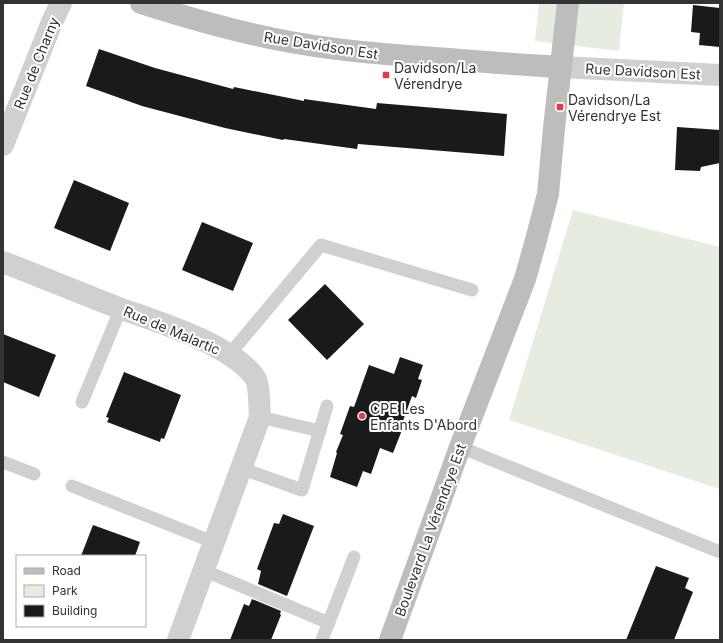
<svg xmlns="http://www.w3.org/2000/svg" width="723" height="643" viewBox="0 0 723 643" font-family="Inter,sans-serif">
<style>
.green{fill:#e6ecdf}
.building{fill:#1a1a1a}
.lines{fill:none;stroke-linecap:round;stroke-linejoin:round}
.lane{stroke:#d0d0d0;stroke-width:13}
.street{stroke:#d0d0d0;stroke-width:22}
.secondary{stroke:#bdbdbd;stroke-width:22}
.poi-dot{fill:#e63946;stroke:#fff;stroke-width:1.5}
.labels{text-anchor:middle;dominant-baseline:central;stroke-width:4;stroke-linejoin:round;paint-order:stroke}
.street-label{font-size:14px;fill:#333;stroke:#fff}
.poi-label{font-size:14px;fill:#333;stroke:#fff;text-anchor:start}
</style>
<rect width="100%" height="100%" fill="#fff"/>
<!-- green -->
<g class="green">
<polygon points="539,3 624,3 619,51 535,41"/>
<polygon points="573,210 720,247 720,489 509,420"/>
</g>
<!-- building -->
<g class="building">
<polygon points="693,5 720,8 720,47 699,45 700,33 691,32"/>
<polygon points="99,49 155,68 233,89 234,87 304,101 304,99 376,109 377,103 507,114 504,156 358,144 357,149 284,139 283,140 225,128 142,106 86,86"/>
<polygon points="677,127 720,130 720,163 701,167 700,171 675,170"/>
<polygon points="74,180 129,203 110,251 54,228"/>
<polygon points="202,222 253,243 233,291 182,270"/>
<polygon points="325,284 364,324 327,360 288,320"/>
<polygon points="3,334 56,355 39,397 3,382"/>
<polygon points="400,357 423,365 418,379 422,380 416,398 412,396 400,429 402,430 393,453 380,448 371,474 363,471 357,487 330,477 337,453 336,452 343,435 340,434 350,406 354,407 369,365 394,374"/>
<polygon points="124,372 181,395 164,439 161,438 160,442 107,422 109,418 106,417"/>
<polygon points="283,514 314,526 287,596 258,584 261,571 257,569 274,523 279,524"/>
<polygon points="93,525 140,542 135,556 81,556"/>
<polygon points="656,566 689,578 685,588 693,592 674,640 626,640"/>
<polygon points="252,599 281,611 280,614 281,615 271,640 230,640 244,604 249,606"/>
</g>
<g class="lines">
<!-- lane -->
<g class="lane">
<polyline points="229,355 321,245 472,290"/>
<polyline points="82,402 121,308"/>
<polyline points="260,417 320,431"/>
<polyline points="460,447 720,552"/>
<polyline points="3,462 34,474"/>
<polyline points="240,468 302,490 327,406"/>
<polyline points="72,486 213,542"/>
<polyline points="203,570 329,623"/>
<polyline points="322,640 354,557"/>
</g>
<!-- street -->
<g class="street">
<polyline points="561,67 720,75"/>
<polyline points="3,145 52,22 61,3"/>
<path d="M 3,262 C 42,277 80,293 119,308 C 158,322 228,343 254,376 C 260,383 259,408 260,417 L 178,640"/>
</g>
<!-- secondary -->
<g class="secondary">
<path d="M 141,3 C 185,17 230,30 275,39 C 328,50 381,54 435,58 C 477,61 519,65 561,67"/>
<polyline points="390,640 460,447 525,279 536,240 548,194 554,128 568,3"/>
</g>
</g>
<!-- markers -->
<g class="poi-dot">
<rect x="382" y="71" width="8" height="8" rx="2"/>
<rect x="556" y="103" width="8" height="8" rx="2"/>
<circle cx="362" cy="416" r="4"/>
</g>
<g class="labels">
<!-- street labels -->
<g class="street-label">
<text transform="translate(321 45) rotate(9)">Rue Davidson Est</text>
<text transform="translate(36 63) rotate(-68)">Rue de Charny</text>
<text transform="translate(643 71) rotate(3)">Rue Davidson Est</text>
<text transform="translate(172 330) rotate(23)">Rue de Malartic</text>
<text transform="translate(430 530) rotate(-70)">Boulevard La Vérendrye Est</text>
</g>
<!-- poi labels -->
<g class="poi-label">
<text x="394" y="67">Davidson/La<tspan x="394" dy="16">Vérendrye</tspan></text>
<text x="568" y="99">Davidson/La<tspan x="568" dy="16">Vérendrye Est</tspan></text>
<text x="370" y="408">CPE Les<tspan x="370" dy="16">Enfants D'Abord</tspan></text>
</g>
</g>
<!-- border -->
<rect width="723" height="643" fill="none" stroke="#333333" stroke-width="8"/>
<!-- legend -->
<rect x="16" y="555" width="130" height="72" fill="#ffffff" stroke="#adadad"/>
<rect x="24" y="568" width="20" height="6" fill="#bdbdbd" stroke="#adadad"/>
<text x="52" y="575" font-size="12" fill="#333333">Road</text>
<rect x="24" y="585" width="20" height="12" fill="#e6ecdf" stroke="#adadad"/>
<text x="52" y="595" font-size="12" fill="#333333">Park</text>
<rect x="24" y="605" width="20" height="12" fill="#1a1a1a" stroke="#adadad"/>
<text x="52" y="615" font-size="12" fill="#333333">Building</text>
</svg>
